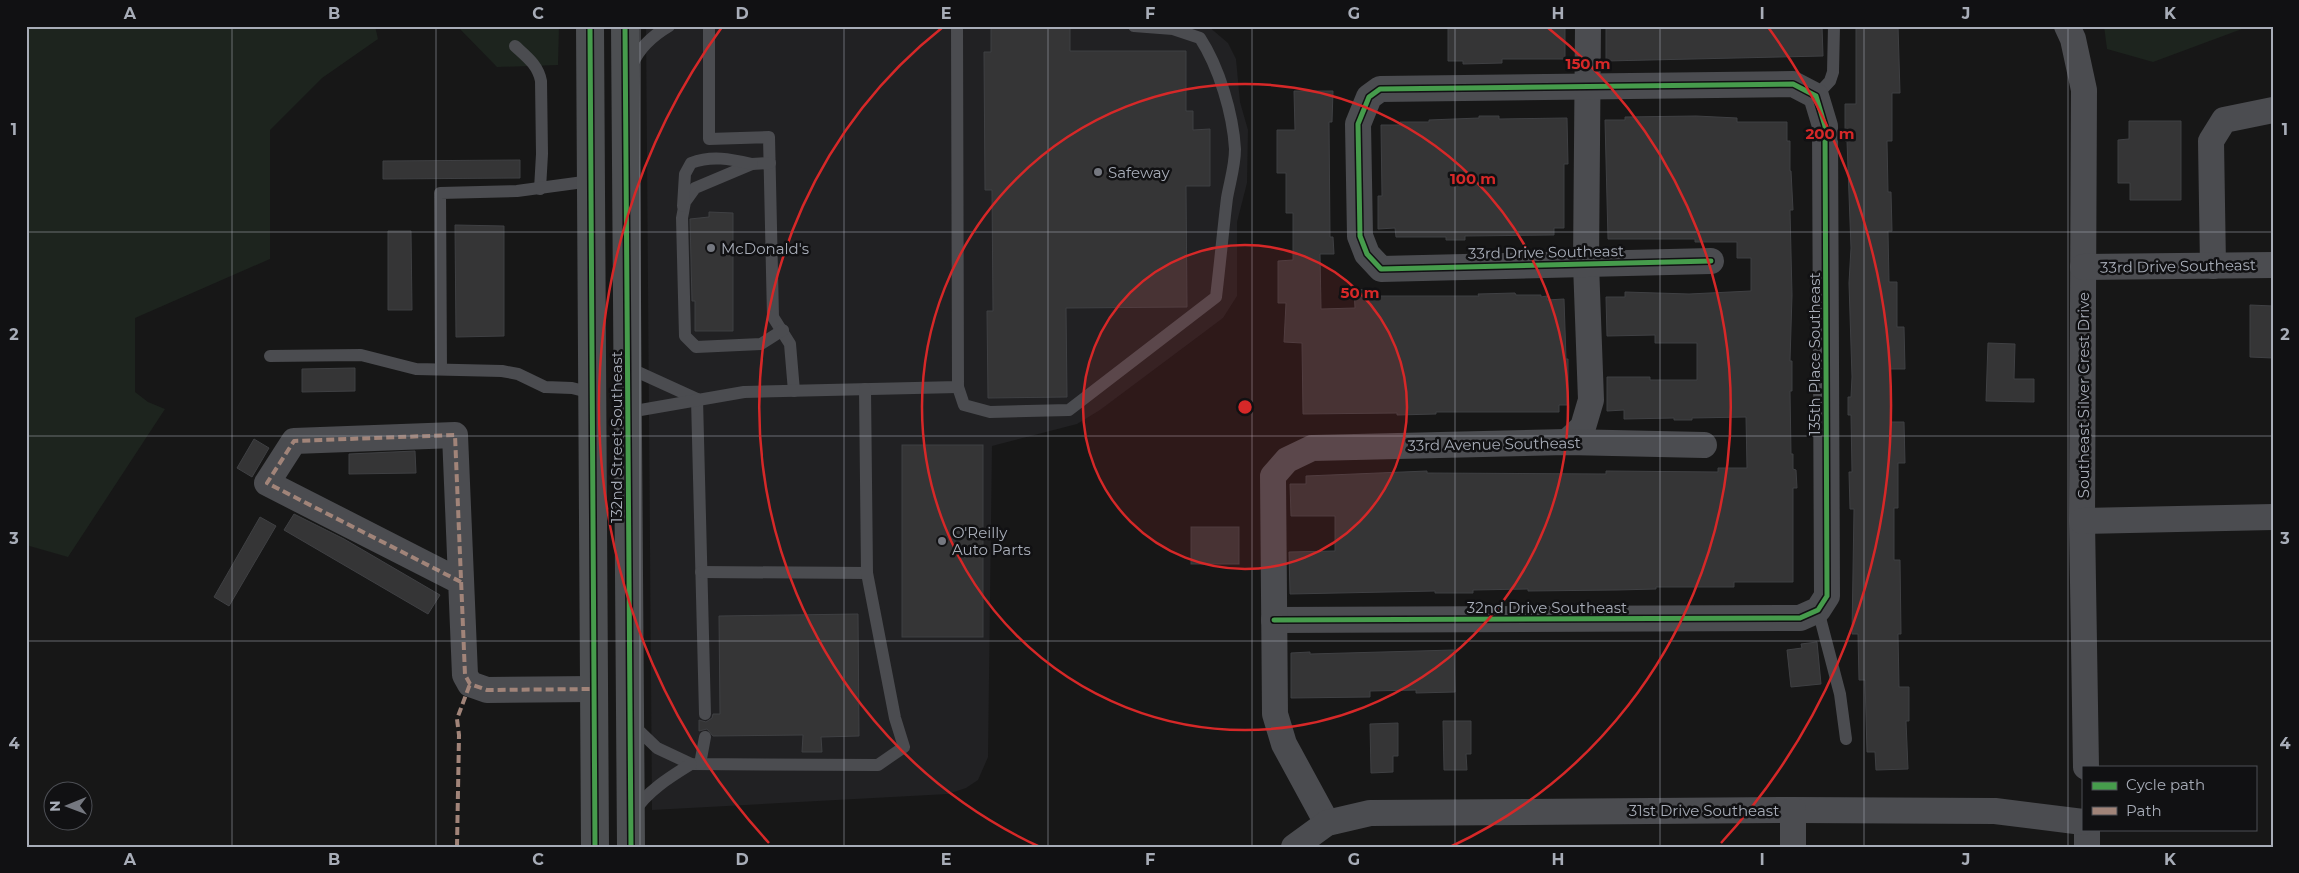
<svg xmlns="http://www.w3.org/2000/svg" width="2299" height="873" viewBox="0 0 2299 873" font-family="Montserrat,sans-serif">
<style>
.built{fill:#212123}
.green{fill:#1d241e}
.building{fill:#353536;stroke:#3f4043}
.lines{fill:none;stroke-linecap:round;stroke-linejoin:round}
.lane{stroke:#4b4c50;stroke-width:12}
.street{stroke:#4b4c50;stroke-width:26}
.primary{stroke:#4d4f52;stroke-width:28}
.quiet{stroke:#a18479;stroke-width:4;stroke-dasharray:8 4;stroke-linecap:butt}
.cycleway-casing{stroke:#111113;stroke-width:8}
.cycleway{stroke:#469c4c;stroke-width:5}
.grid{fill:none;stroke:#a8adb8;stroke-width:1;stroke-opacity:0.55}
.ring{fill:none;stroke:#d62828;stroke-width:2.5}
.poi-dot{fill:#757880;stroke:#111113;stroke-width:2}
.labels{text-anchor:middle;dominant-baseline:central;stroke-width:5;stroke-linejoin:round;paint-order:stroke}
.poi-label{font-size:15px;fill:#a8adb8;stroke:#111113;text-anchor:start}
.street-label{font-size:15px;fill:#a8adb8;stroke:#111113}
.centre{fill:#d62828;stroke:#111113;stroke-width:2.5}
.ring-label{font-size:15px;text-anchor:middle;font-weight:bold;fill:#d62828;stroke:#111113;stroke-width:5;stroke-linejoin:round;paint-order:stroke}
.neatline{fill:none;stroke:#a8adb8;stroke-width:2}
.grid-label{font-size:16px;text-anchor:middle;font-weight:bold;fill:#a8adb8}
</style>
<rect width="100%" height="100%" fill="#171717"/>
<!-- built -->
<polygon class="built" points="646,26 1208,26 1228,43 1236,59 1240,102 1248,130 1247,183 1237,222 1237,296 1223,318 1100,410 1077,424 992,446 988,757 978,780 966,788 948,794 652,810"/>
<!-- green -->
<g class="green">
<polygon points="26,26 375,26 378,39 322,78 270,130 270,259 135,318 135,392 148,402 165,409 68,557 26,545"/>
<polygon points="457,26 559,26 558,65 497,67"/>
<polygon points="2104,26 2250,26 2153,62 2107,49"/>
</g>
<!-- building -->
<g class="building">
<polygon points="991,26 1070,26 1070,51 1186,51 1186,111 1193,111 1193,130 1210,129 1210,186 1186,186 1187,307 1066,308 1067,397 988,398 987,311 993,311 992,190 985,190 984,52 991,52"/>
<polygon points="1448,26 1565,26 1565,59 1502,59 1502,63 1463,64 1463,61 1448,61"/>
<polygon points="1606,26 1822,26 1823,56 1606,61"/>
<polygon points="1856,26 1898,26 1900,93 1892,93 1892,141 1887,141 1888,192 1891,192 1892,231 1888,231 1889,282 1897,282 1897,327 1904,327 1905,369 1890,369 1891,422 1904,422 1905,463 1898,463 1898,508 1894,508 1894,560 1900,560 1901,634 1898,634 1899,687 1909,687 1909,721 1906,721 1908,769 1876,770 1875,752 1867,752 1865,680 1859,680 1858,634 1852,634 1854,509 1850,509 1849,472 1852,472 1851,415 1848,415 1848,397 1851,397 1852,377 1849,283 1851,248 1847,141 1845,141 1845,104 1856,104"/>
<polygon points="1294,91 1333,91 1332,122 1329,122 1330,237 1333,237 1334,254 1320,254 1321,309 1355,308 1354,290 1378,289 1378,296 1479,296 1478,294 1515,293 1516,295 1541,295 1541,297 1547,296 1547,300 1564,299 1566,359 1568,359 1568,405 1559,405 1559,412 1436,412 1436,414 1397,415 1397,413 1303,414 1302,343 1284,342 1286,303 1278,303 1278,261 1293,260 1293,213 1286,213 1286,173 1277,173 1277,130 1295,130"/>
<polygon points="1479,116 1499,116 1499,119 1567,118 1568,164 1564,164 1564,228 1554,228 1554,235 1465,236 1465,240 1446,240 1446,237 1396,237 1395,228 1378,229 1378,196 1382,196 1381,125 1400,125 1400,122 1429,122 1429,120 1479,118"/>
<polygon points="1696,116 1737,118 1737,122 1787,122 1787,141 1790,141 1790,171 1791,171 1793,210 1790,210 1792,295 1790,361 1792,361 1792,391 1790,391 1791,454 1793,454 1793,469 1796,470 1797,488 1793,488 1793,582 1734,582 1734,587 1656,587 1656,589 1617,590 1528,591 1528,589 1473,590 1473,593 1435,593 1435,591 1290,594 1289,552 1335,551 1335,516 1291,516 1290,484 1306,484 1306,476 1427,471 1427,473 1606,474 1606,471 1718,472 1718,468 1747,468 1746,417 1692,418 1692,420 1674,420 1674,418 1624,419 1624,410 1607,411 1607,377 1650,377 1650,380 1697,380 1697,343 1655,343 1655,335 1607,336 1606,297 1625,297 1625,292 1689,294 1751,291 1751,258 1737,258 1737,242 1695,242 1695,239 1608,239 1605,120 1625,120 1625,117"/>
<polygon points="2129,121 2181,121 2181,200 2130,200 2130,183 2118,183 2118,140 2129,139"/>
<polygon points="520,160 520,178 383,179 383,161"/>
<polygon points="709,212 733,213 733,331 695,331 695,301 692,301 690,219 709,217"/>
<polygon points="455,225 504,226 504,336 456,337"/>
<polygon points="388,231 411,231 412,310 388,310"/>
<polygon points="2250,305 2273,306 2273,358 2250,357"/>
<polygon points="1988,343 2015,344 2014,379 2034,379 2034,402 1986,401"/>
<polygon points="355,368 355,391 302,392 302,369"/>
<polygon points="254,439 269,448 252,477 237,468"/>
<rect x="902" y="445" width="81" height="192"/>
<polygon points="415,451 416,473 349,474 349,454"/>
<polygon points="294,514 344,539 440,595 428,614 284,530"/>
<polygon points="260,517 276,526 229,606 214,597"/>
<rect x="1191" y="527" width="48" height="37"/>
<polygon points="858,614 859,736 821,737 822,752 802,752 803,735 713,736 707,729 699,731 699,720 706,722 712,718 713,714 720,714 719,616"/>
<polygon points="1817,642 1821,684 1791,687 1787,650 1802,648 1801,644"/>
<polygon points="1454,650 1455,692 1416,693 1416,690 1370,691 1370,697 1291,698 1291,653 1310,652 1310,654"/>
<polygon points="1443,721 1471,721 1471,754 1466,754 1467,770 1444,770"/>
<polygon points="1398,723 1398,756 1393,756 1393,772 1371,773 1370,724"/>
</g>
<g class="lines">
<!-- lane -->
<g class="lane">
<polyline points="709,26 709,139 769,137 773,317 790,344 794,391"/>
<path d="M 515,46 C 527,57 538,65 541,81 L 542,154 L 540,189"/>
<path d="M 632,65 C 639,48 652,36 669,26"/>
<polyline points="1816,96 1830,81 1833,72 1834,26"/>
<polyline points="770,163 752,164 695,188 685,202 682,218 685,336 696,347 761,344 783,330"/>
<path d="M 683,206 L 685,174 L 691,163 C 712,155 730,159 752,164"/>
<polyline points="270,356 361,355 416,369 502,371 518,374 545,387 572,388 592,393"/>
<polyline points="629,368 697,399"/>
<polyline points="441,369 440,193 517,191 591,181"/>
<path d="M 958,387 L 964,405 L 990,412 L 1069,410 L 1216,297 C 1220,264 1223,231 1227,198 C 1230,181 1235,166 1235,149 C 1233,114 1219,67 1200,38 L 1173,29 L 1134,26"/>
<polyline points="697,399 705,714"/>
<polyline points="629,412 744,392 958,387 957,26"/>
<polyline points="701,572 867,573"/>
<polyline points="1818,610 1840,694 1846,739"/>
<polyline points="632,724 657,748 691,764 878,765 904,747 895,718 867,573 865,389"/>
<polyline points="700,764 705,737"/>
<path d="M 634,812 C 647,791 670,777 691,764"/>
</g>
<!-- street -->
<g class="street">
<polyline points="2067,26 2073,39 2084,90 2082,521 2086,767"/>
<polyline points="2213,266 2211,141 2224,120 2273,110"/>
<polyline points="2083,267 2273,265"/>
<polyline points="1567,442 1583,427 1591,400 1586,264 1588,26"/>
<polyline points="2082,521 2273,517"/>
<polyline points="461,582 267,483 294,441 455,435 465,675 470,684 487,690 594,689"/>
<polyline points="1274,620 1800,618 1818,610 1827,596 1825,126 1816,96 1793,84 1380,89 1369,97 1358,124 1360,236 1367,254 1381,269 1711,261"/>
<polyline points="1327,823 1284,744 1275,714 1273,476 1287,460 1312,448 1567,442 1704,445"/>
<polyline points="2087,829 2087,847"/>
<polyline points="1294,847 1327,823 1370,813 1793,810 1995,811 2083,822"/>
<polyline points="1793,847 1793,810"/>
</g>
<!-- primary -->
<g class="primary">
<polyline points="590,26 595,847"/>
<polyline points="625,26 631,847"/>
</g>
<!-- quiet -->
<g class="quiet">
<polyline points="461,582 267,483 294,441 455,435 465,675 470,684 487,690 594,689"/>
<polyline points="457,847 459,735 457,719 470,684"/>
</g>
<!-- cycleway casing -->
<g class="cycleway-casing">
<g id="cycleway">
<polyline points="590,26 595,847"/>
<polyline points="625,26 631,847"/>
<polyline points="1274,620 1800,618 1818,610 1827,596 1825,126 1816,96 1793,84 1380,89 1369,97 1358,124 1360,236 1367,254 1381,269 1711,261"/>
</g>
</g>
<!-- cycleway -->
<use href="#cycleway" class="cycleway"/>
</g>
<!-- grid -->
<path class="grid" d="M 232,26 L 232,847M 436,26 L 436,847M 640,26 L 640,847M 844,26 L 844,847M 1048,26 L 1048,847M 1252,26 L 1252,847M 1455,26 L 1455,847M 1660,26 L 1660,847M 1864,26 L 1864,847M 2068,26 L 2068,847M 26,232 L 2273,232M 26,436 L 2273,436M 26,641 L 2273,641"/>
<!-- distance rings -->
<circle cx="1245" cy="407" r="162" fill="#d62828" fill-opacity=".12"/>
<g class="ring">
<circle cx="1245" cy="407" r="162"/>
<circle cx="1245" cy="407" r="323"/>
<path d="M1040 847A485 485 0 0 1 943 27M1547 27A485 485 0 0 1 1450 847"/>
<path d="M769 843A646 646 0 0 1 722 27M1768 27A646 646 0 0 1 1721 843"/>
</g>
<!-- markers -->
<g class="poi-dot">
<circle cx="1098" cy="172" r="5"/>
<circle cx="711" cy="248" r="5"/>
<circle cx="942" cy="541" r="5"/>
</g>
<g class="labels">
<!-- poi labels -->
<g class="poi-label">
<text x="1108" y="172">Safeway</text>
<text x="721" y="248">McDonald's</text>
<text x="952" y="532">O'Reilly<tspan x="952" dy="17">Auto Parts</tspan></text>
</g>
<!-- street labels -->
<g class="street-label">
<text transform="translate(1546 252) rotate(-1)">33rd Drive Southeast</text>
<text transform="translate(2178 266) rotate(-1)">33rd Drive Southeast</text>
<text transform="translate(1814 354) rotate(-90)">135th Place Southeast</text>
<text transform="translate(2083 395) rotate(-90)">Southeast Silver Crest Drive</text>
<text transform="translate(616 437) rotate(-90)">132nd Street Southeast</text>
<text transform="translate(1494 444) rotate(-1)">33rd Avenue Southeast</text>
<text x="1547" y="607">32nd Drive Southeast</text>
<text x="1704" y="810">31st Drive Southeast</text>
</g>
</g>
<circle cx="1245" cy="407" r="8" class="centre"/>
<g class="ring-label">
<text x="1588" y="69">150 m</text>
<text x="1830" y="139">200 m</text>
<text x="1473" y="184">100 m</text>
<text x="1360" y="298">50 m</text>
</g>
<!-- border -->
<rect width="2299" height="873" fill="none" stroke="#111113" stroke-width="55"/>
<!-- legend -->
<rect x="2082" y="766" width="175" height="65" fill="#111113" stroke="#4d4f55"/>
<rect x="2092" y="782" width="25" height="8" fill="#469c4c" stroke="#4d4f55"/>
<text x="2126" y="790" font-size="15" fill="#a8adb8">Cycle path</text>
<rect x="2092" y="807" width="25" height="8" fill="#a18479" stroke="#4d4f55"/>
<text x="2126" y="816" font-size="15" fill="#a8adb8">Path</text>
<!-- north arrow -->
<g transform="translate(68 806) rotate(269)"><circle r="24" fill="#111113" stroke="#4d4f55"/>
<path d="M0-4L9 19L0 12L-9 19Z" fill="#757880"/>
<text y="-8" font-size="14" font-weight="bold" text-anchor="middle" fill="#a8adb8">N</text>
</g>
<rect x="28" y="28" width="2244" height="818" class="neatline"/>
<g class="grid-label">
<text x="130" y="19">A</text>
<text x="334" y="19">B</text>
<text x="538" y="19">C</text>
<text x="742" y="19">D</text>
<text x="946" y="19">E</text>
<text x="1150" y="19">F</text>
<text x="1354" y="19">G</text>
<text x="1558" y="19">H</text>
<text x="1762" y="19">I</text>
<text x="1966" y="19">J</text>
<text x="2170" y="19">K</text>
<text x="14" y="135">1</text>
<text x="2285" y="135">1</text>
<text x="14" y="340">2</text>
<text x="2285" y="340">2</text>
<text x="14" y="544">3</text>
<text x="2285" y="544">3</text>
<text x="14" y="749">4</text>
<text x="2285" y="749">4</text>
<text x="130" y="865">A</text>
<text x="334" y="865">B</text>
<text x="538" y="865">C</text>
<text x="742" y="865">D</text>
<text x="946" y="865">E</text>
<text x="1150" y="865">F</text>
<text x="1354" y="865">G</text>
<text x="1558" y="865">H</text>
<text x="1762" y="865">I</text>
<text x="1966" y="865">J</text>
<text x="2170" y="865">K</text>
</g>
</svg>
